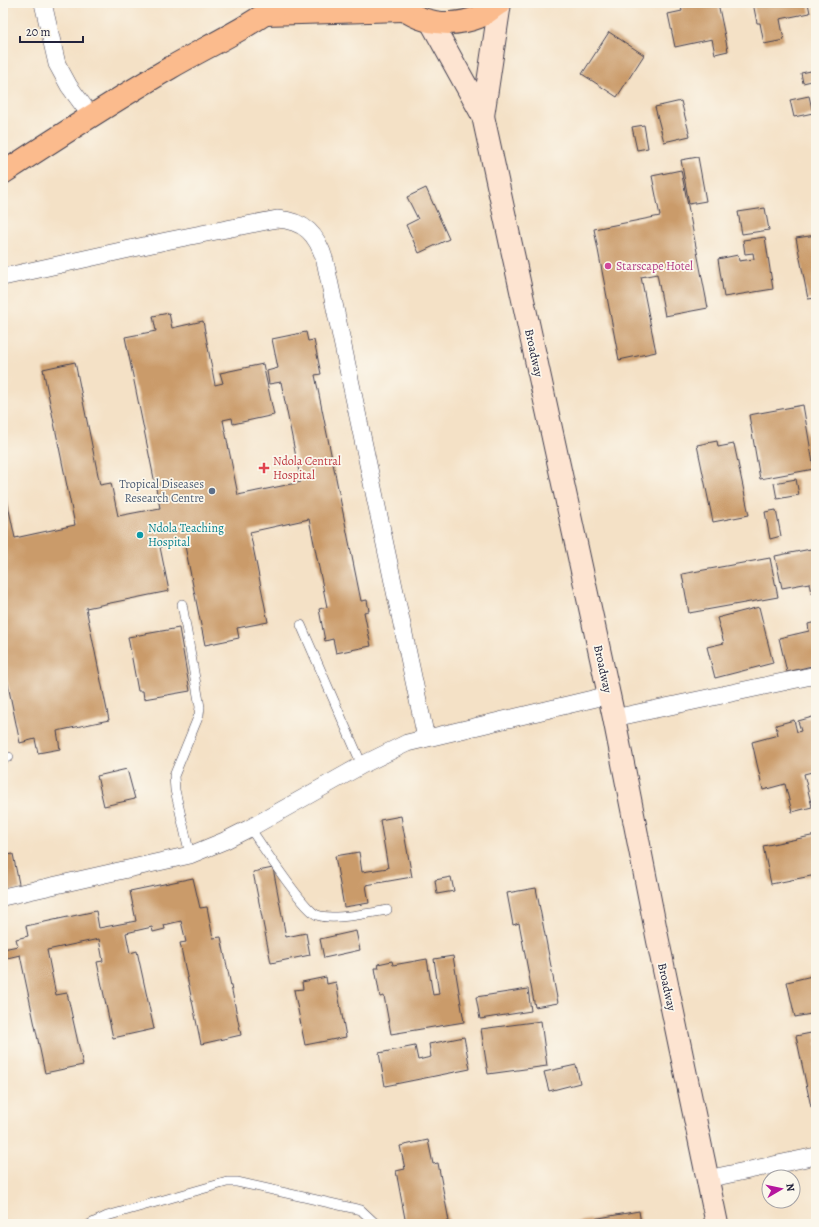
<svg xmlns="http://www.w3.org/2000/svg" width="819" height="1227" viewBox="0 0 819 1227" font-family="Alegreya,serif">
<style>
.building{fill:#ca9b6a}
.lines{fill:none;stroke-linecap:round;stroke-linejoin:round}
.lane-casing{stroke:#423f50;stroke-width:10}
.street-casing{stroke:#423f50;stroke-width:18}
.secondary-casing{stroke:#423f50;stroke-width:24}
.highway-casing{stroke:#423f50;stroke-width:24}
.lane{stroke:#fff;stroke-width:9}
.street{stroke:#fff;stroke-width:17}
.secondary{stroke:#fde4d1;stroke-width:22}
.highway{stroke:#fbbb8d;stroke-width:22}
.hotel-dot{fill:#d1479c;stroke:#fbf7ec;stroke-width:1.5}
.health-dot{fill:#e0444e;stroke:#fbf7ec;stroke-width:1.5}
.service-dot{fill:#5c6f8a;stroke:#fbf7ec;stroke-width:1.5}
.culture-dot{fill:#0f9aa8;stroke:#fbf7ec;stroke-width:1.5}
.labels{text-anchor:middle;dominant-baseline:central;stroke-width:3.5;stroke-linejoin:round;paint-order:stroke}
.hotel-label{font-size:12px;fill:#b23c85;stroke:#fbf7ec;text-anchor:start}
.street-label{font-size:12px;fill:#22223b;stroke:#fbf7ec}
.health-label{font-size:12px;fill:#be3a42;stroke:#fbf7ec;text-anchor:start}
.service-label{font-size:12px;fill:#4e5e75;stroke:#fbf7ec;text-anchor:end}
.culture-label{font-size:12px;fill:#0d838f;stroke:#fbf7ec;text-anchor:start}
</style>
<rect width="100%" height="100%" fill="#fbf7ec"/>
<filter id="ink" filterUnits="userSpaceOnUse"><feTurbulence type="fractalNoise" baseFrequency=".025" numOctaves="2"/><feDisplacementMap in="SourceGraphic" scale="8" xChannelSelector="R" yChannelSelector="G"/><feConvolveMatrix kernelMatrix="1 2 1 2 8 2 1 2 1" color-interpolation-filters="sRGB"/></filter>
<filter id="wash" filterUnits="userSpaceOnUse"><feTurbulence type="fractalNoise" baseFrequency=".012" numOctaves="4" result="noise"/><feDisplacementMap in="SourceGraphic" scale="16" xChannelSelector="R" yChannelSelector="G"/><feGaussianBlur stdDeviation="0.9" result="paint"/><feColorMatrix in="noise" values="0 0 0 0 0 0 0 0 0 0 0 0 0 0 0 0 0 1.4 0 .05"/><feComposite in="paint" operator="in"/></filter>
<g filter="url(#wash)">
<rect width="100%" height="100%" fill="#f4e1c6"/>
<g id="blocks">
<!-- building -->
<g class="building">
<polygon points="680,3 706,3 706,4 718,3 728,51 715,54 712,39 675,47 668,14 682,11"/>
<polygon points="753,3 808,3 810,13 780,19 784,40 764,44 760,23 757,23"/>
<polygon points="609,32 644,55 617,97 582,74"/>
<polygon points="816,70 816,80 803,83 801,73"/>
<polygon points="809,96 813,113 794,117 790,100"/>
<polygon points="681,101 690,136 664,142 655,107"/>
<polygon points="644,125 648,148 637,150 632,127"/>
<polygon points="698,157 706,201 689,204 681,160"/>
<polygon points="681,170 708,308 665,316 657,274 641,277 656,352 619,360 594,229 660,216 652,176"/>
<polygon points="426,188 449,239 419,253 406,225 418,219 407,197"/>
<polygon points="765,208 769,230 742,234 738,212"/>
<polygon points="816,235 816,298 808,299 796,238"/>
<polygon points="765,237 773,289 724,297 718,259 738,255 739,261 754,259 753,253 745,254 743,240"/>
<polygon points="169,313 172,328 203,321 215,385 223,383 220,373 263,364 274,415 233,424 232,418 223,420 238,495 301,482 281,382 269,384 267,371 278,368 272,339 306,332 308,341 314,340 321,374 315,375 361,601 367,600 369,611 364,612 371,646 336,653 333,639 325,641 319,609 327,607 309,519 250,532 268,622 237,628 239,638 205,645 184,541 160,547 169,591 86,608 109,720 57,731 60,749 38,753 35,739 20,743 3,661 3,482 15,538 75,525 43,369 75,362 100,485 111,483 118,516 160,508 125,337 156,331 153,316"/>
<polygon points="803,405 814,469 760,479 749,415"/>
<polygon points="717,441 718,447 734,444 749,515 713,522 697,445"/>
<polygon points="796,479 799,495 777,499 774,483"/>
<polygon points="776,510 781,536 770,539 765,512"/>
<polygon points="816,548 816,592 811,593 809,583 782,588 775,556"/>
<polygon points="770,558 778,597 689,613 682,574"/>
<polygon points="759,607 773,663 715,678 707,647 724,643 717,618"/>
<polygon points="816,622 816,665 787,672 779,638 809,631 808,624"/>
<polygon points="179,628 190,691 144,699 143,691 138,691 128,637"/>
<polygon points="816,716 816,771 804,774 812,807 792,812 785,784 763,790 752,742 778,735 776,725 794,720 797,732 801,731 798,721"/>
<polygon points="127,769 135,799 104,806 97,776"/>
<polygon points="401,816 412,877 366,885 369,903 344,907 335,856 359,852 362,872 388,868 380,820"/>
<polygon points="816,835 816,875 771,884 763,846"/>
<polygon points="13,854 20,889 3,892 3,856"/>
<polygon points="273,868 286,937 306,933 310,955 271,963 253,872"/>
<polygon points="451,877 454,891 437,894 435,880"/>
<polygon points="193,878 200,908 207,907 213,938 221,937 241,1035 201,1044 180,943 186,942 181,921 164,925 165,929 153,932 152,927 126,933 130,953 137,951 154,1029 113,1038 97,962 103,961 99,939 47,950 56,995 67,993 83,1065 45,1073 20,955 3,959 3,949 18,946 16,939 28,936 26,926 96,911 99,928 136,921 130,891"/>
<polygon points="536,888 558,1003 535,1007 519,923 513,925 507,893"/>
<polygon points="356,931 360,950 324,958 320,939"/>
<polygon points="453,956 464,1022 391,1034 384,996 380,997 375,968 379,968 378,964 392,961 393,965 427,959 433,995 439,994 434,959"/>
<polygon points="816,975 816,1013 795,1017 787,982"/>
<polygon points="326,977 327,984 336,982 346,1037 305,1045 294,990 303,989 302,982"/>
<polygon points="528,989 531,1011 480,1019 476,997"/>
<polygon points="541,1021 547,1066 488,1074 481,1029"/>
<polygon points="816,1032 816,1106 811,1107 796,1036"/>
<polygon points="464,1037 470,1069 385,1086 379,1053 415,1046 418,1060 431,1057 429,1044"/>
<polygon points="576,1065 580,1083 549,1091 544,1072"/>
<polygon points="428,1140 433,1164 438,1163 449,1221 435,1224 406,1224 396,1171 405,1169 400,1146"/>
<polygon points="639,1211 641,1224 576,1224 576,1222"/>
</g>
</g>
</g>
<g filter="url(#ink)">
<use href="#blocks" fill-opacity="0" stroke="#423f50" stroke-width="1"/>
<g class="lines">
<!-- lane casing -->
<g class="lane-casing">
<g id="lane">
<polyline points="182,604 200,707 199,715 174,776 175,790 190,855"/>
<polyline points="301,625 362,765"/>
<polyline points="3,758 9,757"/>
<path d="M 250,828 C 261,844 303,909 317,915 C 332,921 370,913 387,910"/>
<polyline points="90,1224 107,1216 227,1182 237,1182 361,1210 376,1224"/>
</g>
</g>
<!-- street casing -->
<g class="street-casing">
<g id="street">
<polyline points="43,3 57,64 69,86 91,116"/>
<path d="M 3,277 L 166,241 L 277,219 C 305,221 317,234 325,261 L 426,738"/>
<polyline points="614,718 816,675"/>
<polyline points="3,897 190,855 224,841 250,828 362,765 407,743 609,695"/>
<polyline points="707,1179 816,1156"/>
</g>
</g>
<!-- secondary casing -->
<g class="secondary-casing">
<g id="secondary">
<polyline points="431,22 483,116 614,718 658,941 717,1224"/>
<polyline points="483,116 500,3"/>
</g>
</g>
<!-- highway casing -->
<g class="highway-casing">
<g id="highway">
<path d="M 396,3 C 418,24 451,28 479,17 C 486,14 493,7 500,3"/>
<polyline points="266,14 403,10"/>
<path d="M 3,173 C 58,137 113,101 170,68 C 206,47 248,28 280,3"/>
</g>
</g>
<!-- lane -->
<use href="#lane" class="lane"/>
<!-- street -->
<use href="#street" class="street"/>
<!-- secondary -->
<use href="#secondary" class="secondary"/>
<!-- highway -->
<use href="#highway" class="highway"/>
</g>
</g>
<!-- markers -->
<circle class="hotel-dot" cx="608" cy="266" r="4"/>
<path class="health-dot" d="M262 462h4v4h4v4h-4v4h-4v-4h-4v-4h4z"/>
<circle class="service-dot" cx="212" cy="491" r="4"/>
<circle class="culture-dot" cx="140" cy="535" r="4"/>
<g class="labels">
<!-- hotel labels -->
<g class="hotel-label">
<text x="616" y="266">Starscape Hotel</text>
</g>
<!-- street labels -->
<g class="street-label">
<text transform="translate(534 353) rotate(78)">Broadway</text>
<text transform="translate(603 669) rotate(78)">Broadway</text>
<text transform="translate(667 987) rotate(78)">Broadway</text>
</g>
<!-- health labels -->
<g class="health-label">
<text x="273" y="461">Ndola Central<tspan x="273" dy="14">Hospital</tspan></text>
</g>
<!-- service labels -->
<g class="service-label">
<text x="204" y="484">Tropical Diseases<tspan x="204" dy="14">Research Centre</tspan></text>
</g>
<!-- culture labels -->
<g class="culture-label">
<text x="148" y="528">Ndola Teaching<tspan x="148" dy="14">Hospital</tspan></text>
</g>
</g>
<!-- margin -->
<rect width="819" height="1227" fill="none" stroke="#fbf7ec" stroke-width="16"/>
<!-- north arrow -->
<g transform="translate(781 1189) rotate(81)"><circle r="19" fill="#fbf7ec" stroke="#a4a2a5"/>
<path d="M0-3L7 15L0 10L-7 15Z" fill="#b5179e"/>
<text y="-6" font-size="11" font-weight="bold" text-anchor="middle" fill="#22223b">N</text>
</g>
<!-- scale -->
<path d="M20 36v6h63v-6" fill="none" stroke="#22223b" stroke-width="2"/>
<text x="26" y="36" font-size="12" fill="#22223b" stroke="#fbf7ec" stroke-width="3" paint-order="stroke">20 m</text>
</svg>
